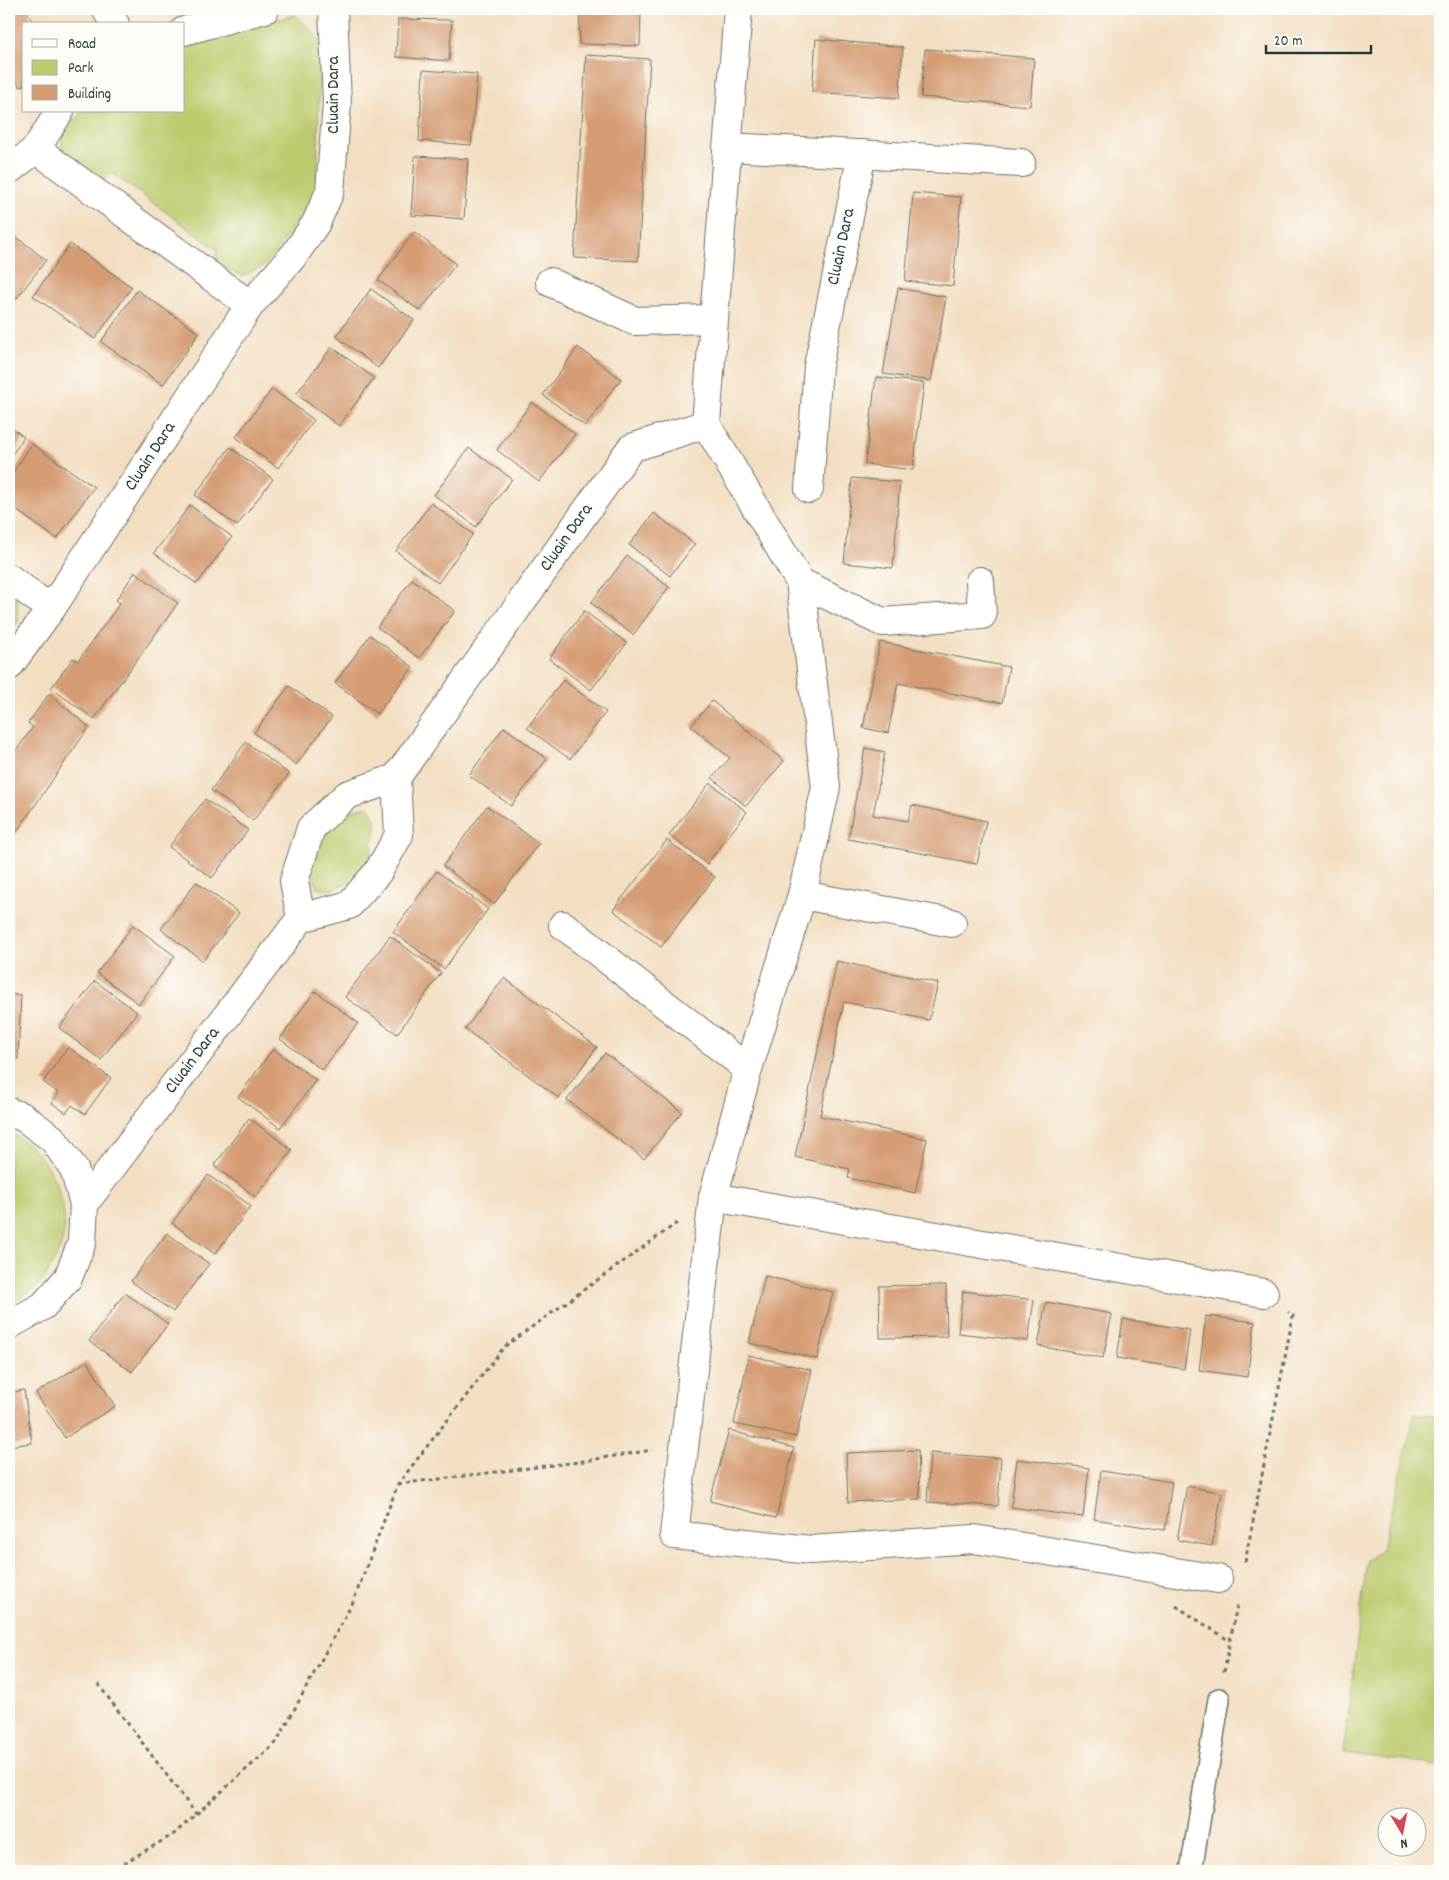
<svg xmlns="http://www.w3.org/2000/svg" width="1449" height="1880" viewBox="0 0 1449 1880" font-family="Dekko,sans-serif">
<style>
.green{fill:#bdcb6e;stroke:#6e8451}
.building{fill:#d59c73}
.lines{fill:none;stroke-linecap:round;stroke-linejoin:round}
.lane-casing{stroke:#697566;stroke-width:24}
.street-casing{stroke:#697566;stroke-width:30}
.path{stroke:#697566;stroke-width:3;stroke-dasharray:4 4;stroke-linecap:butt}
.lane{stroke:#fff;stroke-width:21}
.street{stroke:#fff;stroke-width:28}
.labels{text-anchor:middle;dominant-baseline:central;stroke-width:4;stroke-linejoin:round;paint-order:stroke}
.street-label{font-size:18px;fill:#1f3d34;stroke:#fdfcf7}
</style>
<rect width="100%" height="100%" fill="#fdfcf7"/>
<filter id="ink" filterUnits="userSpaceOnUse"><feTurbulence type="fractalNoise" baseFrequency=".02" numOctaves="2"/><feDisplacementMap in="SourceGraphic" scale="10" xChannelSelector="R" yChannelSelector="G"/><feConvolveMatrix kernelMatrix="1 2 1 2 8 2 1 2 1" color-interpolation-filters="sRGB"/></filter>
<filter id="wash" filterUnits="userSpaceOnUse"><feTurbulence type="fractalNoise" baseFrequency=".0096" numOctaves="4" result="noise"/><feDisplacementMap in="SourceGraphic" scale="20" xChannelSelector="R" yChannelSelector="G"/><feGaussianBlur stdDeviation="1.12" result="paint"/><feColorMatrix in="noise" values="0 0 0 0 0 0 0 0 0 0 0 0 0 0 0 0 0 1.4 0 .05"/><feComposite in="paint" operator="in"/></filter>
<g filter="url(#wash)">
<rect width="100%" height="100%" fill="#f3dec2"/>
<!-- green -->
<g class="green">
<polygon points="296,15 320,40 317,194 267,264 243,276 216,265 217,249 113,174 101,180 62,149 62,130 83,111 184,111 184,48 250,25"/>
<polygon points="9,591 17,597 18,622 9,632"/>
<polygon points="369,806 377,824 370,859 349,881 332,890 317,888 311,871 315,848 332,823 354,809"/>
<path d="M 9,1133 C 48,1147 74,1207 61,1246 C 59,1253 54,1260 51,1266 C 48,1272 45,1279 41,1283 C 33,1292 20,1298 9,1304 Z"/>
<polygon points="1415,1413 1440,1417 1440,1766 1343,1753 1367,1560 1382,1549"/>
</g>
<g id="blocks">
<!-- building -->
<g class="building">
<polygon points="9,9 25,9 34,24 24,24 24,85 20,87 9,68"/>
<polygon points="580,9 641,9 640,46 579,44"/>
<polygon points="398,19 452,20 449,61 396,57"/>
<polygon points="816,39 903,47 899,98 812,92"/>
<polygon points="925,49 1034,58 1030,106 921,97"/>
<polygon points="586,55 650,59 638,261 574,258"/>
<polygon points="423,70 477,74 471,145 419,141"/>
<polygon points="415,156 468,159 464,219 411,215"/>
<polygon points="913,193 961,197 953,286 905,281"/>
<polygon points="9,231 46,260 14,302 9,298"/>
<polygon points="414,232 456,264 420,311 378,280"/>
<polygon points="70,244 132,287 95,339 33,296"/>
<polygon points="898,288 946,297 931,381 883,374"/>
<polygon points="371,289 414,320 378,368 336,336"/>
<polygon points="137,290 199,333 163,385 101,342"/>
<polygon points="332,347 374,378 339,426 296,394"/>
<polygon points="578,347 621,379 585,426 543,395"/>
<polygon points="876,377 924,383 913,470 865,464"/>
<polygon points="272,389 314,420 278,468 236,437"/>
<polygon points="532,402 575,434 539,482 497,450"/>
<polygon points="9,426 24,437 9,459"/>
<polygon points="32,444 94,487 57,539 9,505 9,478"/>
<polygon points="230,447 273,479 237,526 195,495"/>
<polygon points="469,448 512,479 476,527 434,495"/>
<polygon points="852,478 900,482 893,568 844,563"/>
<polygon points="431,503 473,534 438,583 396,551"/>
<polygon points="190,505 232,537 197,584 154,553"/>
<polygon points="654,513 695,544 670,576 629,545"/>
<polygon points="627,556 669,587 633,635 591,603"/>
<polygon points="135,572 178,603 94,719 51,688 73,658 78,661 120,603 116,600"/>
<polygon points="412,579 455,611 419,658 377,627"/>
<polygon points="584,611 627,643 591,690 549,659"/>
<polygon points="370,635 413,667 377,714 335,683"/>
<polygon points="880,642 1009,667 1002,703 898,683 888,733 863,728"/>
<polygon points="563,680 606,712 570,759 527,728"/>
<polygon points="289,686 332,717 296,765 254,733"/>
<polygon points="49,694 89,727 9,843 9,760 33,727 28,723"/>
<polygon points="712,701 784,761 746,806 712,778 730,758 691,726"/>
<polygon points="504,727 547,759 511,806 469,775"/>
<polygon points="246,742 289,774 253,821 211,790"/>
<polygon points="865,748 885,752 873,815 908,821 912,805 986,821 977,864 848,839"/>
<polygon points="710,783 747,812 707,864 669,835"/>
<polygon points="205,799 248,830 212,878 169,847"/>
<polygon points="487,806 539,843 494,904 443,866"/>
<polygon points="667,840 715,877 661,947 613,910"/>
<polygon points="437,871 488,909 444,969 393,932"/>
<polygon points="196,882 239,913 203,961 161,929"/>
<polygon points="133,925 175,956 139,1004 97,973"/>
<polygon points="390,936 441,973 397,1034 345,997"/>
<polygon points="837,961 938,983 929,1020 844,1002 820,1116 927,1139 915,1193 848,1178 850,1169 795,1157"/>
<polygon points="504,978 597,1047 559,1098 465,1029"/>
<polygon points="95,981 137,1012 101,1060 59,1028"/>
<polygon points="315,991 358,1023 322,1070 280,1039"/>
<polygon points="9,995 21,995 18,1059 9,1059"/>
<polygon points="68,1047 111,1078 85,1114 72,1105 66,1113 52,1103 59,1093 43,1082"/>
<polygon points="273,1049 316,1080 280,1128 238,1097"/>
<polygon points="605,1053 682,1112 644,1159 567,1100"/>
<polygon points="249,1118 292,1150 256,1197 214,1166"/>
<polygon points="208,1175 251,1206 215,1254 172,1223"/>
<polygon points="167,1233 209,1264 173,1312 131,1281"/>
<polygon points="765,1276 833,1292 817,1359 749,1343"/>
<polygon points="946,1285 947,1337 880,1338 879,1286"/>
<polygon points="963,1291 1034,1300 1028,1341 958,1333"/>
<polygon points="125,1293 168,1324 132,1372 89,1341"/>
<polygon points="1046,1302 1112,1314 1103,1358 1038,1346"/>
<polygon points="1206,1316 1255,1322 1247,1377 1199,1370"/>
<polygon points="1123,1319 1190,1330 1184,1369 1117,1358"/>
<polygon points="749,1355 812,1370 796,1437 734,1424"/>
<polygon points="87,1361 115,1406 65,1438 36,1393"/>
<polygon points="24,1390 32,1443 9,1446 9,1393"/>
<polygon points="729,1430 794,1448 776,1518 710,1501"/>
<polygon points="918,1450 920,1499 848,1502 846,1453"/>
<polygon points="930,1453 1001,1458 998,1506 927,1502"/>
<polygon points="1017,1459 1089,1468 1083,1517 1011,1507"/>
<polygon points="1101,1471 1172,1482 1165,1530 1094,1519"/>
<polygon points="1187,1486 1222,1493 1212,1546 1177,1540"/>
</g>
</g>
</g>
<g filter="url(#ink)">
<use href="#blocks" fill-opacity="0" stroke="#697566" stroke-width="1"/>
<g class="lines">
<!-- lane casing -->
<g class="lane-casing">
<polyline id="lane" points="1191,1871 1219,1699"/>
</g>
<!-- street casing -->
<g class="street-casing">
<g id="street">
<polyline points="106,9 115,24"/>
<polyline points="184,31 265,9"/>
<polyline points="727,147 1021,163"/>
<polyline points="36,149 250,305"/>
<polyline points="9,170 36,149 60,111"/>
<polyline points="550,282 635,321 714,319"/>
<polyline points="706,424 800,582 826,787 802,895 748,1069 713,1197 674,1535 811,1550 974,1539 1218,1579"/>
<polyline points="706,424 738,9"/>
<polyline points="809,489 818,366 862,154"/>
<polyline points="9,578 51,609"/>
<polyline points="800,582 882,622 982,615 980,581"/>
<polyline points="9,666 51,609 250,305 295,254 316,223 330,191 337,103 333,9"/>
<polyline points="396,778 631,448 706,424"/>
<polyline points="802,895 952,923"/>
<polyline points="563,925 748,1069"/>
<polyline points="9,1112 23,1117 53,1139 74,1169 84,1204 82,1242 68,1278 43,1306 9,1325"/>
<polyline points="713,1197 1264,1293"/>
<polyline points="84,1204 301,918 349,905 378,872 399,835 396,778 347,795 311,828 294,881 301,918"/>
</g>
</g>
<!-- path -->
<g class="path">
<polyline points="398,1484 578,1462 652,1450"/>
<polyline points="1245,1562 1293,1316 1288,1312"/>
<polyline points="1176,1606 1230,1641"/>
<polyline points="1224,1672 1237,1605"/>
<polyline points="98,1684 196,1814"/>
<polyline points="110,1871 174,1834 276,1743 353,1602 398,1484 504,1347 677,1223"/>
</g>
<!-- lane -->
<use href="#lane" class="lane"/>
<!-- street -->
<use href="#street" class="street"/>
</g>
</g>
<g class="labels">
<!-- street labels -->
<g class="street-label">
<text transform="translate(334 95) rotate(-90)">Cluain Dara</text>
<text transform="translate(842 247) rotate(-78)">Cluain Dara</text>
<text transform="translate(151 457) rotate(-57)">Cluain Dara</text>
<text transform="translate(567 538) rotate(-55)">Cluain Dara</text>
<text transform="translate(193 1061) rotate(-53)">Cluain Dara</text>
</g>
</g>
<!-- margin -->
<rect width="1449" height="1880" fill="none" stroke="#fdfcf7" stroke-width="30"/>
<!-- legend -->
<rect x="22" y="22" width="162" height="90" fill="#fdfcf7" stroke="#a4b0a9"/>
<rect x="32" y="39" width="25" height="8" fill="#ffffff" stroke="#a4b0a9"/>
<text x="68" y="48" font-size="15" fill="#1f3d34">Road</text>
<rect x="32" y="60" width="25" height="15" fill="#bdcb6e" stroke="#a4b0a9"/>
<text x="68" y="72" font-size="15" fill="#1f3d34">Park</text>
<rect x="32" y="85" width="25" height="15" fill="#d59c73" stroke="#a4b0a9"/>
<text x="68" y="98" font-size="15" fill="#1f3d34">Building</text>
<!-- north arrow -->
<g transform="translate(1402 1832) rotate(170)"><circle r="24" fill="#fdfcf7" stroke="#a4b0a9"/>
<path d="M0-4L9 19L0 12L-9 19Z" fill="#d1495b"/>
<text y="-8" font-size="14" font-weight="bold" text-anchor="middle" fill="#1f3d34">N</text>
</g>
<!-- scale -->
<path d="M1266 45v8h105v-8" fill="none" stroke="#1f3d34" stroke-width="2.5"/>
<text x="1274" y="45" font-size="15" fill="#1f3d34" stroke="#fdfcf7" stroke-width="4" paint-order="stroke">20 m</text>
</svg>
